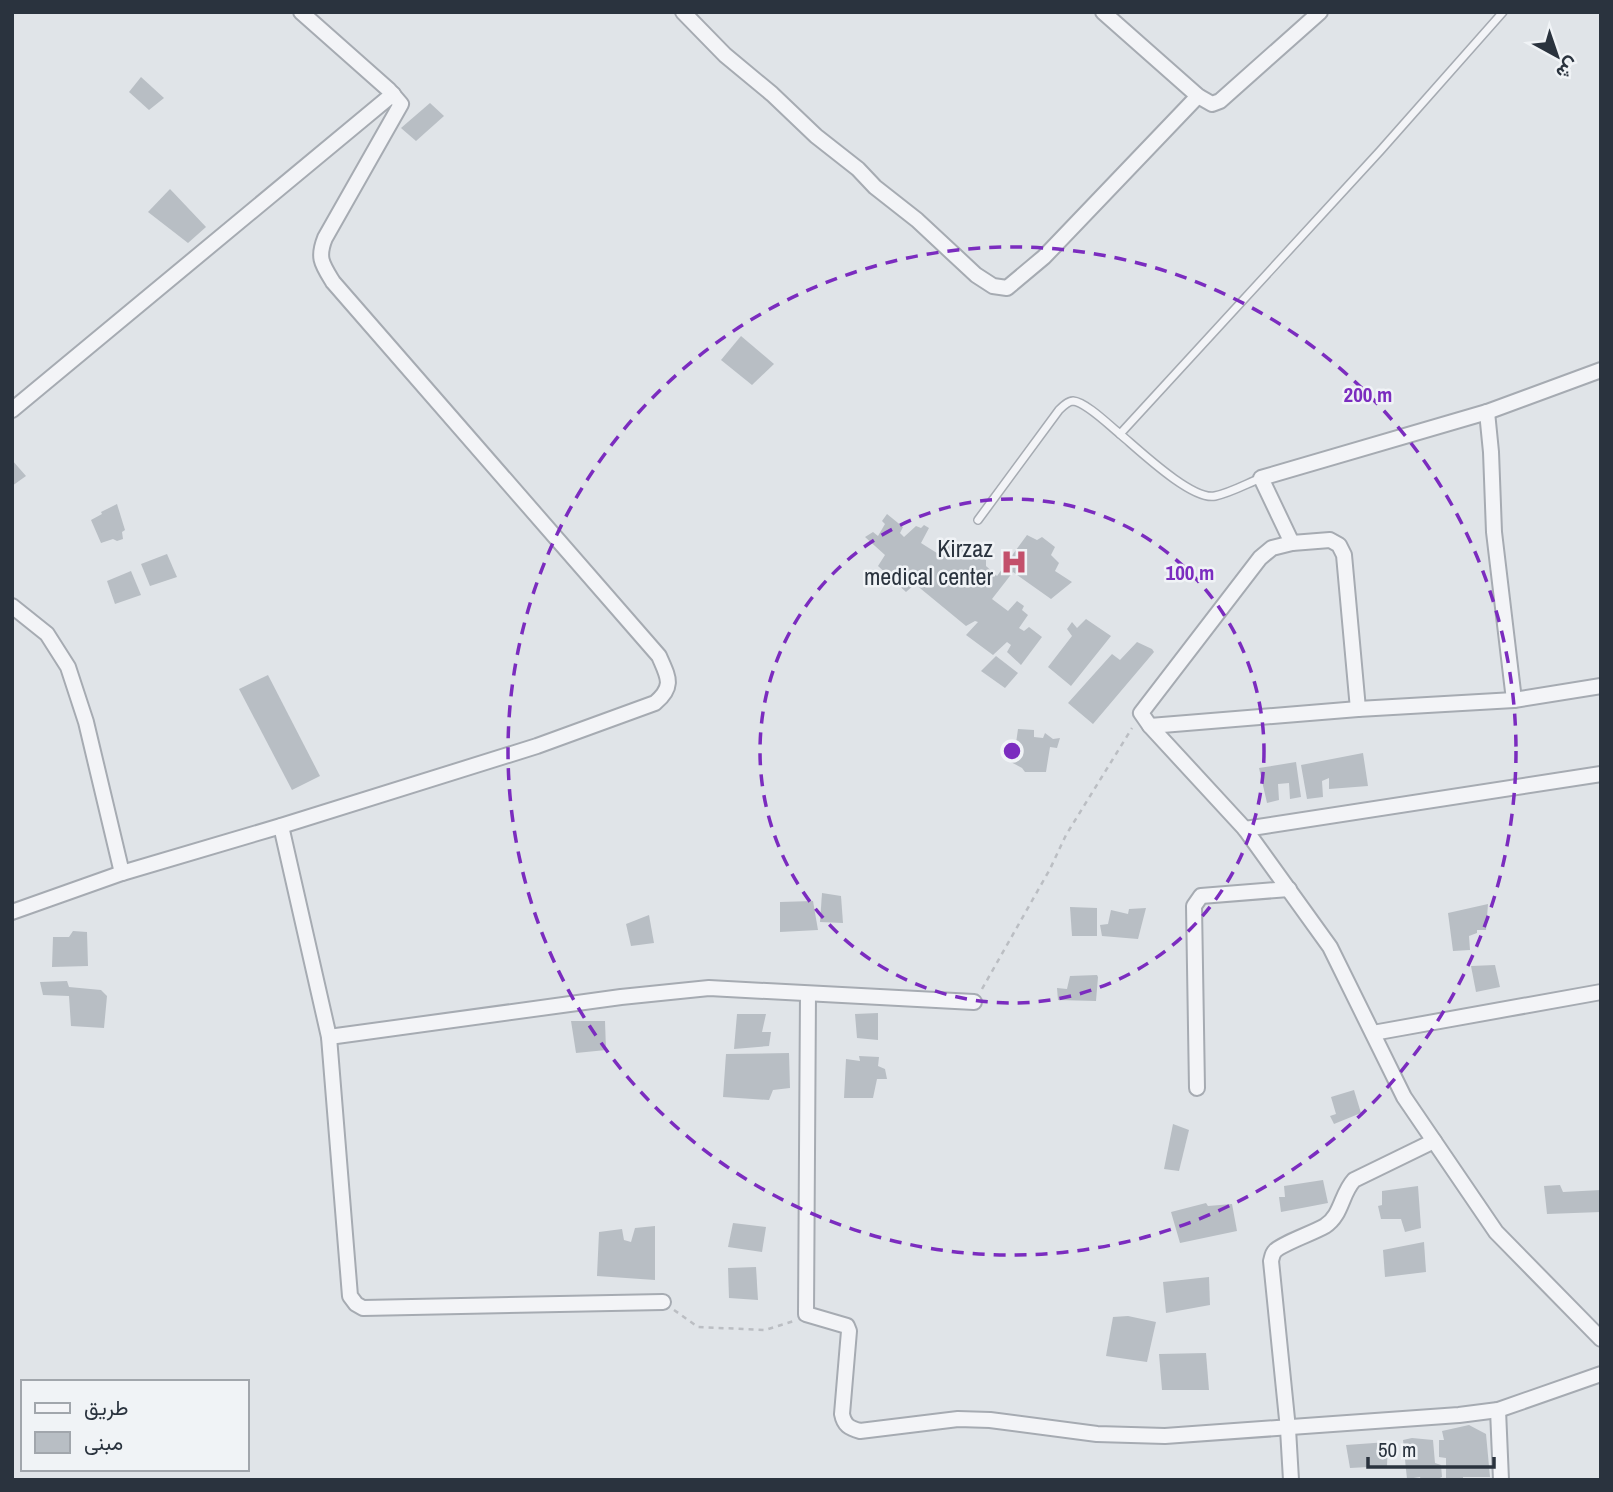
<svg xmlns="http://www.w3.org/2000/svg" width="1613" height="1492" viewBox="0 0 1613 1492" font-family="'Archivo Narrow',Vazirmatn,sans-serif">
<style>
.building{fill:#b8bec4}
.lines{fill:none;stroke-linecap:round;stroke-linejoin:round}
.lane-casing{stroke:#a6abb2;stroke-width:10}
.street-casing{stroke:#a6abb2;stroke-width:18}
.path{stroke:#bbbec3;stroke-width:2.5;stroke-dasharray:5 5;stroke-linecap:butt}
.lane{stroke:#f3f4f7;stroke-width:7}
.street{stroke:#f3f4f7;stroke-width:14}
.ring{fill:none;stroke:#7b2cbf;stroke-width:3.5;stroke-dasharray:12 9}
.labels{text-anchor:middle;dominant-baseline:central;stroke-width:5;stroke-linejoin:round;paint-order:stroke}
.poi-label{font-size:24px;fill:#2a333e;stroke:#f0f3f6;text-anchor:end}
.centre{fill:#7b2cbf;stroke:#f0f3f6;stroke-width:3.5}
.ring-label{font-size:21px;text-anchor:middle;font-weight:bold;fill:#7b2cbf;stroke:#f0f3f6;stroke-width:5;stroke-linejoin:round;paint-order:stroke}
</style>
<rect width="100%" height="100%" fill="#e0e4e8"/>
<!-- building -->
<g class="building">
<polygon points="141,77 164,98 149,110 129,92"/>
<polygon points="430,103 444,116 416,141 401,128"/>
<polygon points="170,189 206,227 188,243 148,212"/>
<polygon points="741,336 774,364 752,385 721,360"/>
<polygon points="12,460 26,476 12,486"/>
<polygon points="117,504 125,530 122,532 123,539 117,541 113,539 101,543 91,520 102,514 101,512"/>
<polygon points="887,514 903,527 900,533 904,537 916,526 921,528 924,525 929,528 921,543 940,555 951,542 972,557 976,553 986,560 986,566 997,576 1027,535 1037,540 1042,537 1055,547 1051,555 1059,563 1055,571 1072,582 1051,599 1013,572 992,599 1008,611 1017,601 1024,606 1022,610 1028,615 1019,628 1024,631 1029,627 1042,637 1021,665 1007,652 1011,645 1007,642 993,655 966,635 978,622 975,621 966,626 915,584 906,592 878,566 885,555 865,537 873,532 878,536 885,524 882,521"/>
<polygon points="167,554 177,577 150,586 141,564"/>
<polygon points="131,571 141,595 115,604 107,581"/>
<polygon points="1086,619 1111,636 1071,686 1048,667 1072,636 1067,629 1072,622 1077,628"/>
<polygon points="1137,642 1152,649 1154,652 1093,724 1068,703 1112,654 1120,660"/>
<polygon points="996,656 1018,673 1005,688 981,671"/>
<polygon points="268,675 320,776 292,790 239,689"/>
<polygon points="1018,729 1034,730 1034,737 1043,738 1045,733 1053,739 1060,738 1057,748 1050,747 1046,772 1025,772 1022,768 1007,760 1010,741 1016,743"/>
<polygon points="1363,753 1368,786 1329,789 1329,778 1322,781 1323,797 1307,799 1301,765"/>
<polygon points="1296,762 1301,797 1290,799 1289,783 1278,784 1279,800 1267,803 1259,768"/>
<polygon points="822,893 841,896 843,923 820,922"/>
<polygon points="813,901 818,930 780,932 780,902"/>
<polygon points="1488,904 1486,930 1477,930 1477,933 1469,936 1470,950 1453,951 1448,913"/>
<polygon points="1070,907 1097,908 1097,936 1072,936"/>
<polygon points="1146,908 1138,939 1102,936 1100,925 1108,924 1111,910 1128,914 1129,909"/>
<polygon points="649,915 654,943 631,946 626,924"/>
<polygon points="73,931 87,932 88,966 52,967 53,937 69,937"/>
<polygon points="1495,965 1500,987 1476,992 1471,966"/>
<polygon points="1097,975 1098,977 1096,1001 1058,1000 1057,988 1067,989 1070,976"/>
<polygon points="67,981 69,987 101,990 107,996 104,1028 71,1026 69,996 43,995 40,982"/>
<polygon points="878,1013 878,1040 857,1038 855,1014"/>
<polygon points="737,1014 766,1014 762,1032 771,1032 769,1046 734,1049"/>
<polygon points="571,1021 605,1021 606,1050 576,1053"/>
<polygon points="789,1053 790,1088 773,1090 769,1100 723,1097 726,1054"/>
<polygon points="859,1056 879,1057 878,1066 885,1069 887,1079 877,1079 873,1098 844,1098 846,1059 860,1061"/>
<polygon points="1354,1090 1361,1113 1334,1124 1330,1116 1336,1114 1331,1097"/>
<polygon points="1173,1124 1189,1130 1179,1171 1164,1169"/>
<polygon points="1323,1180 1328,1203 1281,1212 1279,1197 1285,1197 1284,1186"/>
<polygon points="1560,1185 1563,1192 1601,1190 1601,1212 1547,1214 1544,1186"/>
<polygon points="1418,1186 1421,1228 1405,1232 1401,1219 1381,1219 1378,1206 1382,1205 1382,1191"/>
<polygon points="1206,1203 1208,1206 1232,1204 1237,1231 1180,1243 1171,1212"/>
<polygon points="733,1223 766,1227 762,1252 728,1247"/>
<polygon points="655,1226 655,1280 597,1276 599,1232 622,1229 624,1240 631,1242 635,1228"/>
<polygon points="1424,1242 1426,1272 1385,1277 1383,1250"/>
<polygon points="756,1267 758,1300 729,1298 728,1268"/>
<polygon points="1209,1277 1210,1305 1166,1313 1163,1282"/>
<polygon points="1128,1316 1156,1322 1147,1362 1106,1356 1113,1317"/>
<polygon points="1206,1353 1209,1390 1162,1390 1159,1354"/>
<polygon points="1469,1425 1486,1434 1490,1477 1463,1477 1463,1480 1446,1480 1446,1458 1439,1457 1439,1440 1444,1440 1442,1431"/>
<polygon points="1412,1438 1433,1440 1435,1463 1441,1465 1442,1477 1435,1480 1421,1480 1420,1477 1407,1479 1403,1440"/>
<polygon points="1388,1442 1387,1466 1350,1468 1346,1445"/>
</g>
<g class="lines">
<!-- lane casing -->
<g class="lane-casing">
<g id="lane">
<path d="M 1120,434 C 1138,449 1192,501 1215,496 C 1230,493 1246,484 1261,478"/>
<path d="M 978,520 L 1059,410 C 1063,406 1068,401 1073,401 C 1086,402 1110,426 1120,434 L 1380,151 L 1503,12"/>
</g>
</g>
<!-- street casing -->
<g class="street-casing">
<g id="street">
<polyline points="683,12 725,55 772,94 816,136 858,169 875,187 917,220 976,275 993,286 1007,288 1044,257 1198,96"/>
<polyline points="1103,12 1198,96 1212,104 1220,101 1320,12"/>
<polyline points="12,410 393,94"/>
<polyline points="1487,412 1491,452 1494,532 1514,700"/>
<polyline points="1292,543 1261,478 1487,412 1601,370"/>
<polyline points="12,606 47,634 68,667 86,722 122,873"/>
<polyline points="1358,709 1344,555 1339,545 1330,540 1292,543 1272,548 1260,558 1141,713 1150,726 1245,829 1330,947 1404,1097 1496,1232 1601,1339"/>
<polyline points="1150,726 1358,709 1514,700 1601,686"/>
<polyline points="281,826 329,1037 350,1296 356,1304 363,1308 663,1302"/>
<polyline points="1245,829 1601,774"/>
<path d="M 12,912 L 122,873 L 281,826 L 537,746 L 655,703 C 675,686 668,677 659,656 L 333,282 C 322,264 317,258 325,238 L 401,104 L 389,90 L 301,12"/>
<path d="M 808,994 L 806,1314 L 847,1326 L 849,1331 L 842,1414 C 844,1425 849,1428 860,1431 L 958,1419 L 990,1420 L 1097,1434 L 1165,1436 L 1459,1415 L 1498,1410 L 1601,1374"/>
<polyline points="1373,1033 1601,992"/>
<polyline points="329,1037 621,997 709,988 974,1002"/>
<polyline points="1197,1088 1194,906 1201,896 1289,889"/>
<polyline points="1498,1410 1501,1480"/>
<path d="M 1291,1480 L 1288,1429 L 1271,1261 C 1272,1258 1272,1254 1275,1251 C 1281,1244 1313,1233 1325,1226 C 1342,1215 1341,1194 1354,1180 L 1434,1141"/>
</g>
</g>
<!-- path -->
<g class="path">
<polyline points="982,989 1050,869 1066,835 1132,728"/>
<polyline points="674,1310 698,1327 765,1330 794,1321"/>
</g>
<!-- lane -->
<use href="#lane" class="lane"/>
<!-- street -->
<use href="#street" class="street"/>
</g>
<!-- distance rings -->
<g class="ring">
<circle cx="1012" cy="751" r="252"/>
<circle cx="1012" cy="751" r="504"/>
</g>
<!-- icons -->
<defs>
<g id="hospital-bare" transform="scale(2.1)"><path d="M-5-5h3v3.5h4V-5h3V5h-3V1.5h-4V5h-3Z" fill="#c3506b" stroke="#f0f3f6" stroke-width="2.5" paint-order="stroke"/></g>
</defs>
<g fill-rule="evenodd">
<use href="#hospital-bare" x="1014" y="562"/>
</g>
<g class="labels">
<!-- poi labels -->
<g class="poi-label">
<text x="993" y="548">Kirzaz<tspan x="993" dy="28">medical center</tspan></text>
</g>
</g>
<circle cx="1012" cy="751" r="10" class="centre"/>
<g class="ring-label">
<text x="1368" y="402">200 m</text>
<text x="1190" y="580">100 m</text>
</g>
<!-- border -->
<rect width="1613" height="1492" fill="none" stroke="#2a333e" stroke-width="28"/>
<!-- legend -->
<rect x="21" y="1380" width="228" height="91" fill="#f0f3f6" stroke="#a1a6ac" stroke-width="2"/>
<rect x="35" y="1403" width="35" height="10" fill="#f3f4f7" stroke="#a1a6ac" stroke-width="2"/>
<text x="84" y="1415" font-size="21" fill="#2a333e">طريق</text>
<rect x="35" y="1432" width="35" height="21" fill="#b8bec4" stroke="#a1a6ac" stroke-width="2"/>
<text x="84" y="1450" font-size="21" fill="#2a333e">مبنى</text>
<!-- north arrow -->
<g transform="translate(1557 56) rotate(140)" stroke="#f0f3f6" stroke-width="5" paint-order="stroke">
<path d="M0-5L12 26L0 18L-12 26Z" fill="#2a333e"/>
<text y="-10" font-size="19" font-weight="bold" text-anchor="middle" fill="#2a333e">ش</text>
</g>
<!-- scale -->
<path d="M1368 1457v10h126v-10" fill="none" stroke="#2a333e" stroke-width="3.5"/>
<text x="1378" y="1457" font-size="21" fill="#2a333e" stroke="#f0f3f6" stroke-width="5" paint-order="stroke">50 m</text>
</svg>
